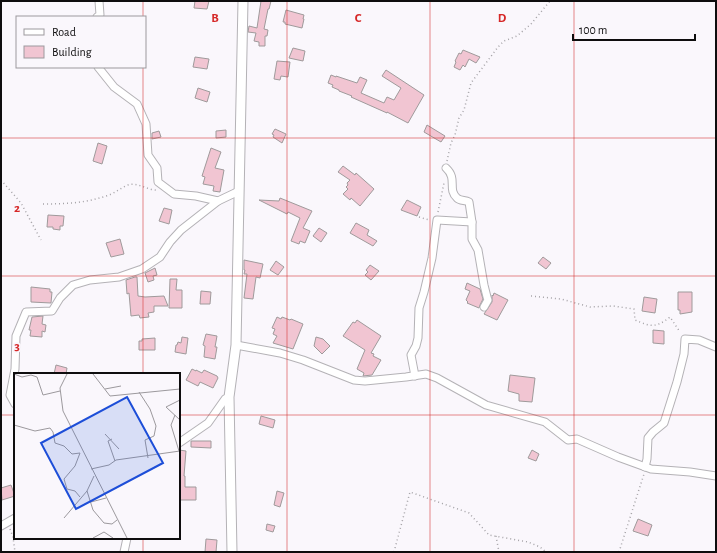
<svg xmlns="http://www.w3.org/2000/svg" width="717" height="553" viewBox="0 0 717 553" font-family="'Alegreya Sans',sans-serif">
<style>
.building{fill:#f1c5d2;stroke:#9f9a9b}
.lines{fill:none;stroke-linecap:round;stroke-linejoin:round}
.street-casing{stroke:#b4b2b6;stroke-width:9}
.secondary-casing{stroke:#b4b2b6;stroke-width:11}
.path{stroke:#a5a3a7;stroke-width:1.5;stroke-dasharray:1 3;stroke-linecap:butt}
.street{stroke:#fff;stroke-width:7}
.secondary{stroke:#fff;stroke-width:9}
.grid{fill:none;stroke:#d62828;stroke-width:1;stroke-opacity:0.55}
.inset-road{fill:none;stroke:#9c999d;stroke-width:1}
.view{fill:#1d4ed8;fill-opacity:0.15;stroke:#1d4ed8;stroke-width:2}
.inset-edge{fill:none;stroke:#0e0d0e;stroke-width:2}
.grid-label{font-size:13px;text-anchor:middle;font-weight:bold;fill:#d62828;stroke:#faf7fc;stroke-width:3.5;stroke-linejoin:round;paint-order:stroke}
</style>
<rect width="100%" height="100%" fill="#faf7fc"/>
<!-- building -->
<g class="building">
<polygon points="195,1 209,1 207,9 194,8"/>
<polygon points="261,1 271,1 269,9 268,9 264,29 268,30 267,36 265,36 265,46 259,46 259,42 254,41 256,33 248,32 249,26 257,28"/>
<polygon points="286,10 304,15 303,19 304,19 302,28 285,24 285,22 283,22"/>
<polygon points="293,48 305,51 303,61 289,58"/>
<polygon points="463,50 480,57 476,63 469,59 465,67 463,65 460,70 454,67 456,62 455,61 459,53 461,54"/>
<polygon points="195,57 209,59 207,69 193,67"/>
<polygon points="277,61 290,62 288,77 281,76 280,80 274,79"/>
<polygon points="386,70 424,95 408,123 387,112 387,113 351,97 352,96 339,91 339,90 332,87 333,85 328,83 331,75 336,77 336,76 357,83 360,77 367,80 361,93 384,103 387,97 394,100 401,88 382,76"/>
<polygon points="198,88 210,92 207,102 195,98"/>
<polygon points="427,125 445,136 441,142 424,132"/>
<polygon points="275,129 286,134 282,143 273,137 274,135 272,134"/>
<polygon points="226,130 226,137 216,138 216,131"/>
<polygon points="159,131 161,137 152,139 152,133"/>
<polygon points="98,143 107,146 102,164 93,161"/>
<polygon points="211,148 221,152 215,168 224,170 220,192 213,191 214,186 203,184 205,177 202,176"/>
<polygon points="343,166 355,175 356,173 374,189 360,206 351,198 350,200 343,194 348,189 346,187 348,185 347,183 350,180 338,172"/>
<polygon points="280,198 312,211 303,228 310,231 305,243 300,241 299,244 291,241 300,218 288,212 287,214 259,200 279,201"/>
<polygon points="407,200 421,207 417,216 401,210"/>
<polygon points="164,208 172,210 169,224 159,221"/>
<polygon points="48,215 64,216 63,226 60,226 60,230 53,229 53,227 47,227"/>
<polygon points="356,223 369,230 367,235 377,241 373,246 350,233"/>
<polygon points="319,228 327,233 321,242 313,236"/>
<polygon points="120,239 124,254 111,257 106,243"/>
<polygon points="543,257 551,263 546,269 538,263"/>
<polygon points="244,260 263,264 260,278 256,277 253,299 244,298 247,274 244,274 245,270 244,270"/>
<polygon points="276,261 284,267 278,275 270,270"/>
<polygon points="370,265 379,271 371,280 365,275 368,272 366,270"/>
<polygon points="155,268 157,275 153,276 154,280 148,282 145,273"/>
<polygon points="135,277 137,277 138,296 145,297 164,296 168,306 154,306 154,312 148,313 149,317 140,318 139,315 131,316 129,293 127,294 126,280"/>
<polygon points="170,279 177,279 176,290 182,290 182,308 169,308"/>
<polygon points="467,283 480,289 483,299 480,305 479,308 467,303 468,302 466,300 470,291 465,289"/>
<polygon points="31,287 50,289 50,292 52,292 51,303 31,302"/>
<polygon points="201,291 211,292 210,304 200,304"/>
<polygon points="678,292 692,292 692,312 680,314 680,310 678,310"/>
<polygon points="494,293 508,300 497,320 484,314 492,302 492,295 493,296"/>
<polygon points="644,297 657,299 655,313 642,311"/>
<polygon points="43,316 42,324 46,325 45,332 42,331 42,337 30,336 31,330 29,330 32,317"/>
<polygon points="277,317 281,319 282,317 290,320 291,319 303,324 293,349 273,343 277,336 273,334 275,329 272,328"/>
<polygon points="357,320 381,336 371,353 374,354 373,356 381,360 372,375 363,376 364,373 357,369 365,350 343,336 353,322 355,323"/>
<polygon points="653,330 664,331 664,344 653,343"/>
<polygon points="206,334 217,336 215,347 217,347 215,359 204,357 205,346 203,345"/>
<polygon points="182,337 188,338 186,354 175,352 176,345 177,345 178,342 181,343"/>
<polygon points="316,337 323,339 330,346 322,354 314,346"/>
<polygon points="155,338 155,350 139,350 139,341 142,341 142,339"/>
<polygon points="56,365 67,368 66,374 54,374"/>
<polygon points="192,369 196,371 196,370 202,373 204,370 217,376 218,378 213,388 200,382 198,386 186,380"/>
<polygon points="510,375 535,378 532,402 519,401 519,394 508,391"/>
<polygon points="261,416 275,420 273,428 259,424"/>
<polygon points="191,441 211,441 211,448 191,447"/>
<polygon points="179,450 186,451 184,476 185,476 185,487 196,487 196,500 179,500"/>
<polygon points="532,450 539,454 536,461 528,458"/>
<polygon points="11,485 15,496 2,500 1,488"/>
<polygon points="277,491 284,493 280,507 274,505"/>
<polygon points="638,519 652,525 648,536 633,531"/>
<polygon points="267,524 275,526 273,532 266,530"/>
<polygon points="206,539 217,540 216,552 205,552"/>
</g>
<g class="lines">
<!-- street casing -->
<g class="street-casing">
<g id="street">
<polyline points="97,17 100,15 99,1"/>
<polyline points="98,67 114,87 137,104 146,124 148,155 157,168 158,182 174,194 196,196 218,201"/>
<path d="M 446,168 C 458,179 447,189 457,198 C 460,201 465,200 469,202 L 472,222 L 472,239 L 478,250 L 484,285 L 487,297 L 488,300 L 484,307"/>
<polyline points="236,345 280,353 303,360 354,380 365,381 406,377 426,374 437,378 486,405 545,422 568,440 577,439 618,457 651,469 690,472 716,476"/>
<polyline points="415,376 411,355 416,346 418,338 419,308 424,292 432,258 437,220 472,222"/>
<polyline points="15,404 10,395 15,369 16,336 26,312 52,311 60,298 73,285 90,280 119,277 142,269 160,257 170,242 181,230 218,201 239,191"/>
<polyline points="179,443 208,423 225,399 229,397"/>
<polyline points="645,467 647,459 648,438 653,432 664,423 677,382 684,354 685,339 699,340 716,347"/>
<polyline points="1,526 15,518"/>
<polyline points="124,552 127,538"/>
</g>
</g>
<!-- secondary casing -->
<g class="secondary-casing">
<polyline id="secondary" points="232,552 229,397 236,345 243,1"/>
</g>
<!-- path -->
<g class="path">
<polyline points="447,161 451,143 455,135 459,118 464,110 471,83 498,47 504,41 517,36 531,24 550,1"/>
<polyline points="1,180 21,203 41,240"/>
<path d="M 43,204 C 66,204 87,203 109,195 C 115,193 122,187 128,185 C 138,182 147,190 156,190"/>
<polyline points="438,212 444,183"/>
<polyline points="419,217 429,220"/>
<path d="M 531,296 L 561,299 L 590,307 L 613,306 L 634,309 L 635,320 C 651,327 656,328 670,317 L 680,332"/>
<polyline points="10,529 13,537 15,552"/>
<polyline points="496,536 499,552"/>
<polyline points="394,552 410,492 469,513 489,535 528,542 540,547 546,552"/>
<polyline points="619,552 644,474"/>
</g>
<!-- street -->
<use href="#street" class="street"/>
<!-- secondary -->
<use href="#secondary" class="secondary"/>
</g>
<!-- grid -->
<path class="grid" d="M 143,1 L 143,17M 287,1 L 287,552M 430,1 L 430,552M 574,1 L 574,552M 143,67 L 143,374M 1,138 L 716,138M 1,276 L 716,276M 1,415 L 15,415M 179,415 L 716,415M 143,538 L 143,552"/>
<!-- overview -->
<g transform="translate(14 373)">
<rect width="166" height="166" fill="#faf7fc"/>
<path class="inset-road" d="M 0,1 L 8,4 L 17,2 L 23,4 L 29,22 L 46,18M 53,1 L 46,15 L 49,38 L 113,165M 79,1 L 96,23 L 166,16M 91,16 L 107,13M 125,19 L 136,36 L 142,53 L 140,63 L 131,67 L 134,85M 166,27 L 152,34 L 166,47M 161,42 L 157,52 L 165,78M 0,52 L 21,58 L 36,55 L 39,59 L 41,70 L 50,73 L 58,81 L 66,80M 91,61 L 105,76M 98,66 L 94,68 L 101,88M 66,80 L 61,93 L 50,106 L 53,116 L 61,118 L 66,124M 77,96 L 95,92 L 102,87 L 166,78M 73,118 L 79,137 L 90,150 L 98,151 L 103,147M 77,129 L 92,125M 50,145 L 73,118 L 80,103M 79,165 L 90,159 L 99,165"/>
<path class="view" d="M 113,24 L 149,90 L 62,136 L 27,70 Z"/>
<rect width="166" height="166" class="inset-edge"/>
</g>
<g class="grid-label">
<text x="215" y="22">B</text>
<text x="358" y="22">C</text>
<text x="502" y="22">D</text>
<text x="17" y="212">2</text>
<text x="17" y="350">3</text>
</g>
<!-- border -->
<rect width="717" height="553" fill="none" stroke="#0e0d0e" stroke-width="4"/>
<!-- legend -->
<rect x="16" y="16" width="130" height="52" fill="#faf7fc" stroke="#9c999d"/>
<rect x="24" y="29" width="20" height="6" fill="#ffffff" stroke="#9c999d"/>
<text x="52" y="36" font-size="12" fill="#0e0d0e">Road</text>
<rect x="24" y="46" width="20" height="12" fill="#f1c5d2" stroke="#9c999d"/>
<text x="52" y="56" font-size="12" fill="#0e0d0e">Building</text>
<!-- scale -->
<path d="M573 34v6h122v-6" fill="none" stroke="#0e0d0e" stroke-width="2"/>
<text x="579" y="34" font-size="12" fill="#0e0d0e" stroke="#faf7fc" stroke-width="3" paint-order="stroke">100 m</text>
</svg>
